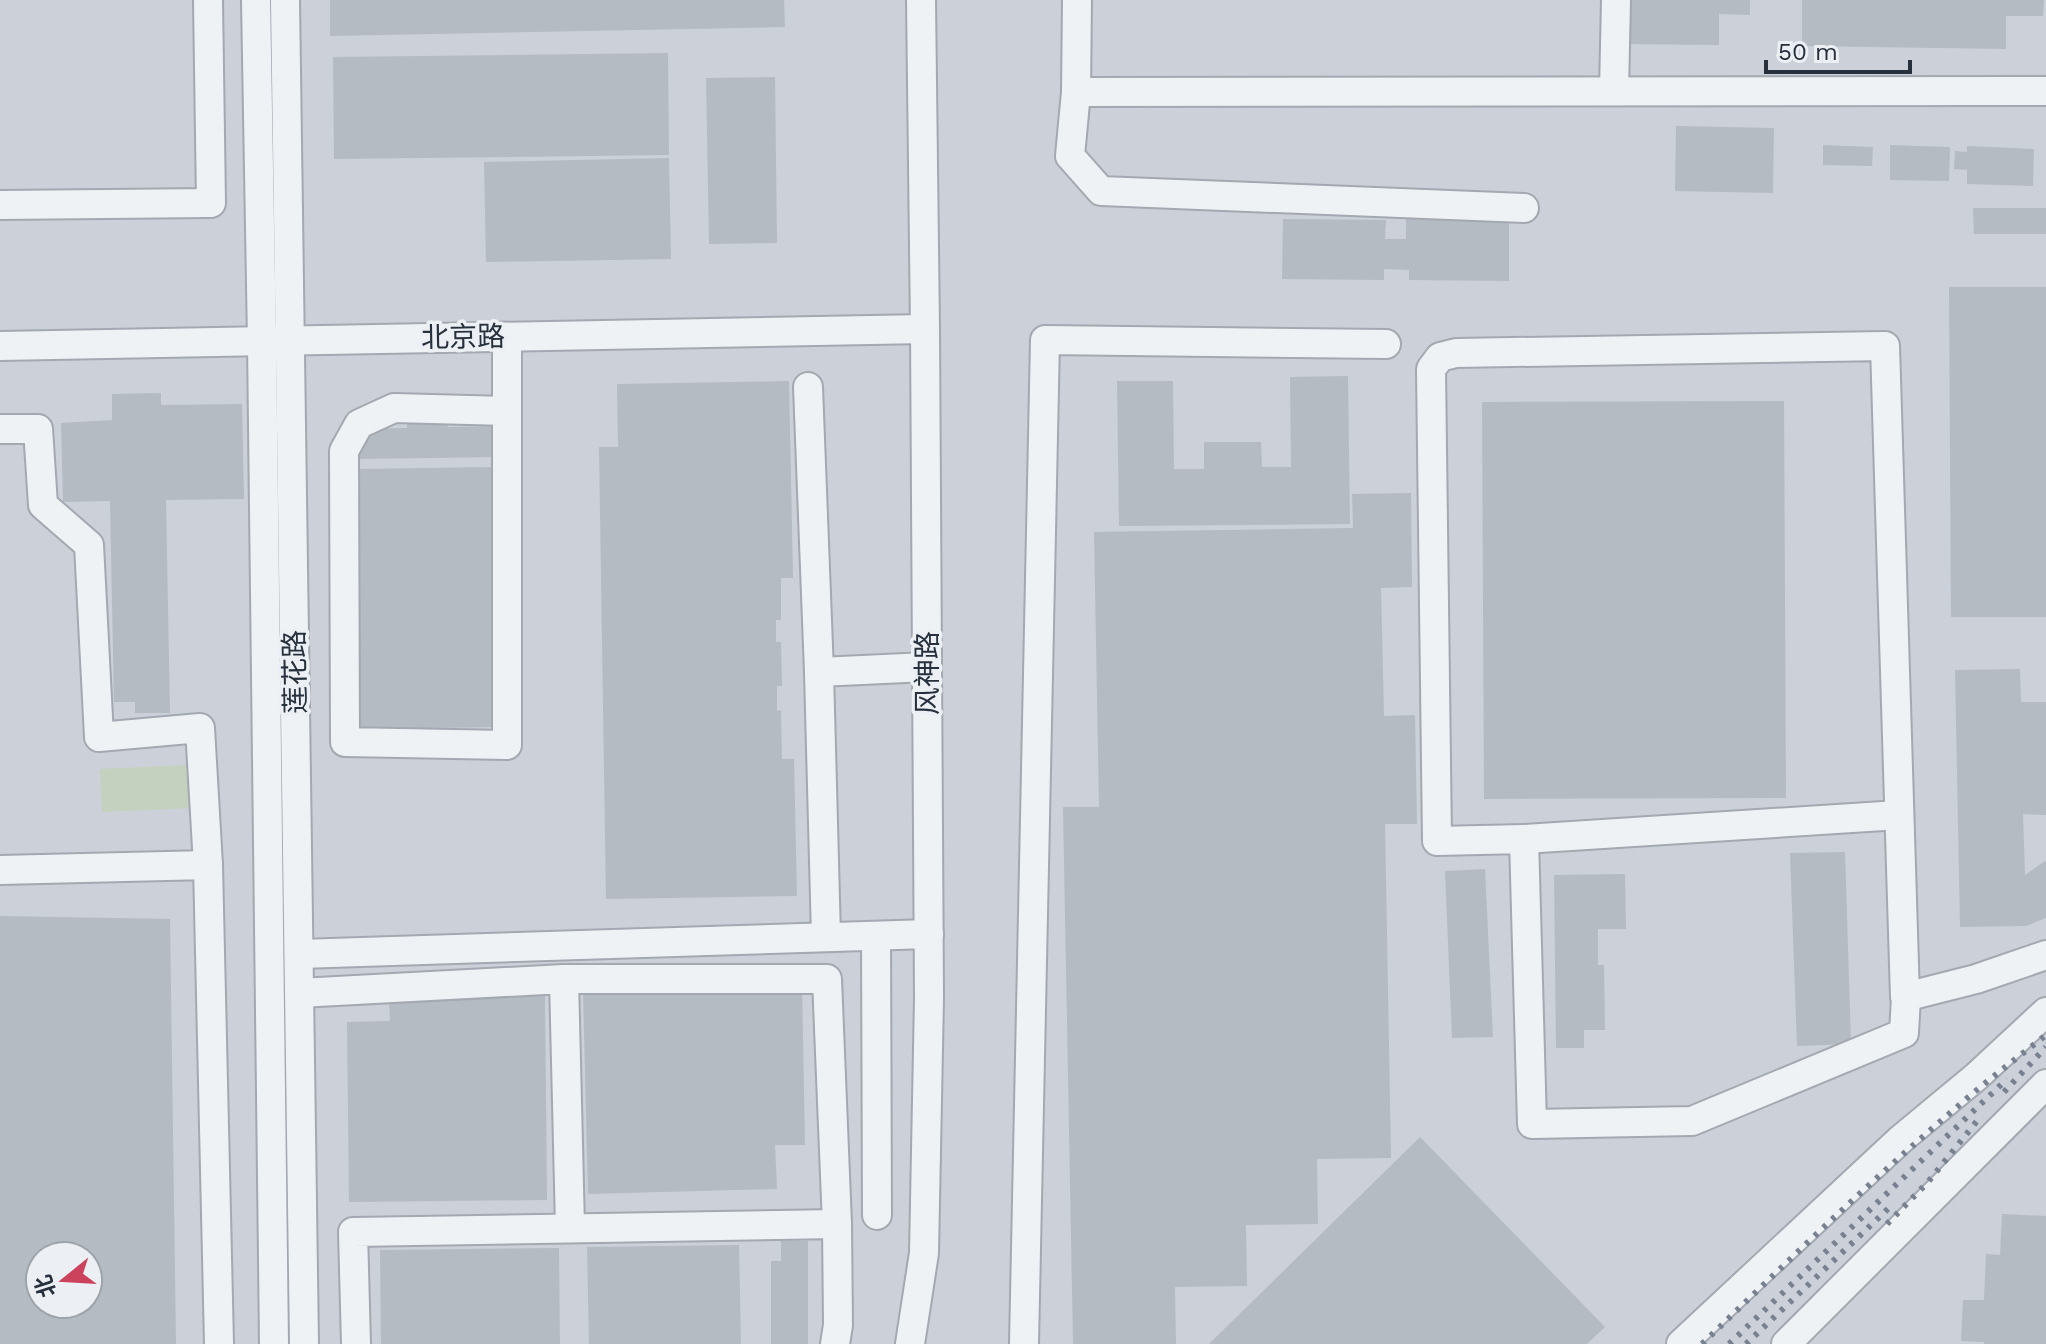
<svg xmlns="http://www.w3.org/2000/svg" width="2046" height="1344" viewBox="0 0 2046 1344" font-family="'Work Sans','Noto Sans SC',sans-serif">
<style>
.built{fill:#cbd0d9;fill-rule:evenodd}
.green{fill:#c4d1be}
.building{fill:#b4bbc3;fill-rule:evenodd}
.lines{fill:none;stroke-linecap:round;stroke-linejoin:round}
.minor-casing{stroke:#a3a8b1;stroke-width:32}
.minor{stroke:#eff2f5;stroke-width:28}
.rail{stroke:#778190;stroke-width:6;stroke-dasharray:4 8;stroke-linecap:butt}
.labels{text-anchor:middle;dominant-baseline:central;stroke-width:7;stroke-linejoin:round;paint-order:stroke}
.street-label{font-size:28px;fill:#27303d;stroke:#ecf0f4}
</style>
<rect width="100%" height="100%" fill="#dde1e7"/>
<!-- built -->
<g class="built">
<path d="M 0,0 L 256,0 L 274,1344 L 0,1344 ZM 40,1256 L 88,1256 L 88,1304 L 40,1304 Z"/>
<polygon points="285,0 2046,0 2046,1344 304,1344"/>
</g>
<!-- green -->
<polygon class="green" points="190,765 192,808 102,812 100,769"/>
<!-- building -->
<g class="building">
<polygon points="330,0 784,0 785,27 330,36"/>
<polygon points="1626,0 1750,0 1750,15 1719,14 1719,45 1625,44"/>
<polygon points="1802,0 2044,0 2043,16 2006,16 2006,49 1802,46"/>
<polygon points="668,53 669,155 334,159 333,57"/>
<polygon points="775,77 777,243 709,244 706,78"/>
<polygon points="1676,126 1774,128 1773,193 1675,191"/>
<polygon points="1823,145 1873,147 1872,166 1823,165"/>
<polygon points="1890,145 1950,147 1949,181 1890,180"/>
<polygon points="1967,146 2034,149 2033,186 1967,184 1967,170 1954,169 1955,151 1967,152"/>
<polygon points="669,158 671,259 486,262 484,162"/>
<polygon points="1973,208 2046,208 2046,234 1974,234"/>
<polygon points="1283,219 1386,220 1385,239 1406,239 1406,219 1509,221 1509,281 1409,280 1409,270 1384,269 1384,280 1282,279"/>
<polygon points="1949,287 2046,287 2046,617 1951,617"/>
<polygon points="1348,376 1350,524 1119,526 1117,381 1173,381 1174,469 1204,469 1204,442 1261,442 1262,467 1291,467 1290,377"/>
<polygon points="789,381 793,578 781,578 781,620 776,620 776,642 781,642 782,686 777,686 777,711 781,710 782,759 794,759 797,896 606,899 599,447 618,447 617,384"/>
<polygon points="161,393 161,405 242,404 244,499 166,500 170,713 135,713 135,702 114,702 110,501 63,502 61,423 112,420 112,394"/>
<polygon points="1784,401 1786,798 1484,799 1482,402"/>
<polygon points="407,418 447,418 448,427 497,426 497,457 358,459 357,429 407,428"/>
<polygon points="496,467 501,727 361,729 356,469"/>
<polygon points="1411,493 1412,587 1381,588 1384,716 1415,715 1417,824 1385,824 1391,1158 1317,1159 1318,1224 1246,1225 1247,1286 1175,1287 1176,1344 1073,1344 1063,807 1099,807 1094,532 1353,528 1352,494"/>
<polygon points="2020,669 2021,702 2046,702 2046,815 2023,814 2025,875 2045,861 2046,862 2046,918 2026,926 1960,927 1955,670"/>
<polygon points="1845,852 1851,1044 1797,1046 1790,853"/>
<polygon points="1485,869 1493,1037 1452,1038 1445,871"/>
<polygon points="1625,874 1626,929 1598,929 1598,965 1604,965 1605,1030 1584,1030 1584,1048 1556,1048 1554,875"/>
<path d="M 0,916 L 170,919 L 176,1344 L 0,1344 ZM 40,1256 L 88,1256 L 88,1304 L 40,1304 Z"/>
<polygon points="802,986 805,1145 775,1145 777,1189 588,1194 583,990"/>
<polygon points="545,996 547,1200 349,1202 347,1022 390,1021 389,997"/>
<polygon points="1420,1137 1605,1327 1587,1344 1209,1344"/>
<polygon points="2002,1214 2046,1216 2046,1344 1984,1344 1984,1342 1961,1341 1963,1300 1984,1300 1986,1254 2000,1255"/>
<polygon points="781,1241 808,1241 808,1344 771,1344 771,1261 781,1261"/>
<polygon points="739,1245 741,1344 589,1344 587,1247"/>
<polygon points="559,1248 560,1344 381,1344 380,1250"/>
</g>
<g class="lines">
<!-- minor casing -->
<g class="minor-casing">
<g id="minor">
<polyline points="256,0 262,341 274,1344"/>
<polyline points="285,0 304,1344"/>
<polyline points="1077,0 1076,92 2046,91"/>
<polyline points="1614,91 1616,0"/>
<polyline points="1076,92 1070,156 1101,191 1524,208"/>
<polyline points="0,205 211,203 208,0"/>
<polyline points="0,346 925,329"/>
<polyline points="808,387 819,672"/>
<polyline points="507,411 394,408 359,424 344,451 345,742 507,745 507,337"/>
<polyline points="0,429 38,429 43,505 89,545 99,737 200,728 208,865"/>
<polyline points="1524,839 1899,815"/>
<polyline points="0,870 208,865 219,1344"/>
<polyline points="876,936 877,1215"/>
<polyline points="826,937 819,672 927,667"/>
<polyline points="299,954 929,934"/>
<polyline points="564,979 827,979 837,1224"/>
<polyline points="299,993 564,979 570,1227"/>
<polyline points="1906,997 1904,1033 1692,1121 1532,1124 1524,839 1437,841 1431,369 1440,357 1456,353 1885,346 1905,997 1976,979 2046,955"/>
<polyline points="356,1344 353,1232 837,1224 838,1325 835,1344"/>
<polyline points="910,1344 924,1253 929,998 925,329 921,0"/>
<polyline points="1024,1344 1045,340 1386,344"/>
<polyline points="1681,1344 1901,1139 1977,1076 2046,1012"/>
<polyline points="1786,1344 2046,1084"/>
</g>
</g>
<!-- minor -->
<use href="#minor" class="minor"/>
<!-- rail -->
<g class="rail">
<polyline points="2004,1092 2046,1047"/>
<polyline points="1887,1224 1928,1182 1977,1121"/>
<path d="M 1702,1344 C 1785,1264 1868,1183 1956,1108 C 1985,1082 2016,1059 2046,1035"/>
<polyline points="1729,1344 2007,1079"/>
<polyline points="1746,1344 1891,1206"/>
</g>
</g>
<g class="labels">
<!-- street labels -->
<g class="street-label">
<text transform="translate(463 337) rotate(-1)">北京路</text>
<text transform="translate(295 672) rotate(-91)">莲花路</text>
<text transform="translate(927 673) rotate(-90)">风神路</text>
</g>
</g>
<!-- north arrow -->
<g transform="translate(64 1280) rotate(252)"><circle r="38" fill="#ecf0f4" stroke="#9da3ab" stroke-width="2"/>
<path d="M0-6L14 30L0 20L-14 30Z" fill="#cc415c"/>
<text y="-12" font-size="22" font-weight="bold" text-anchor="middle" fill="#27303d">北</text>
</g>
<!-- scale -->
<path d="M1766 60v12h144v-12" fill="none" stroke="#27303d" stroke-width="4"/>
<text x="1778" y="60" font-size="24" fill="#27303d" stroke="#ecf0f4" stroke-width="6" paint-order="stroke">50 m</text>
</svg>
